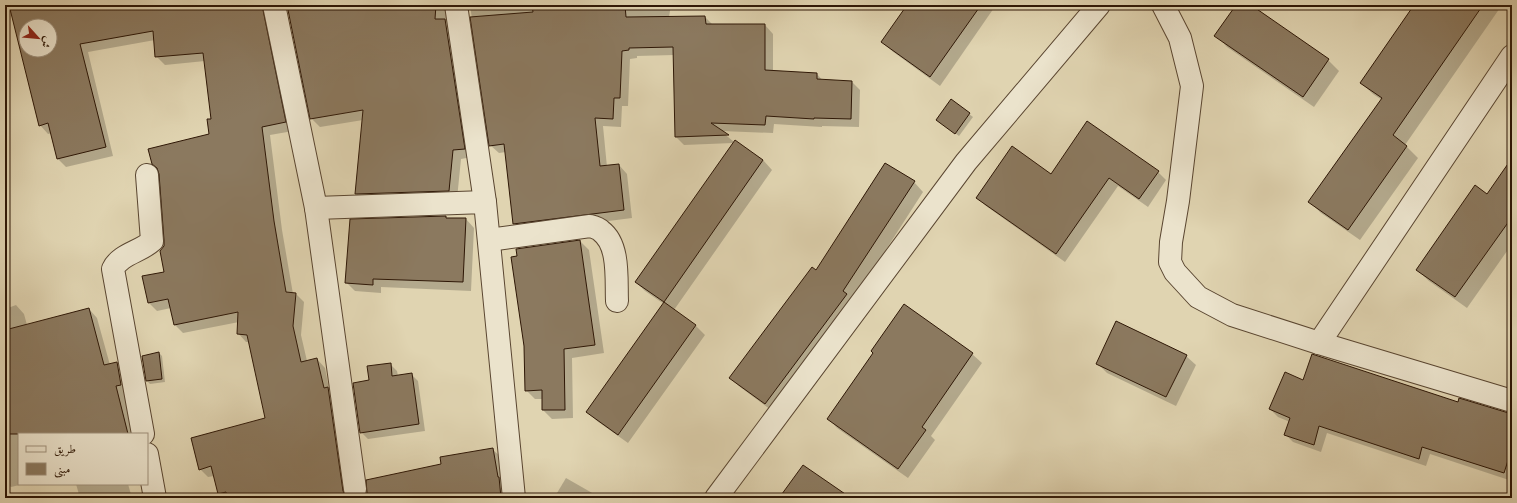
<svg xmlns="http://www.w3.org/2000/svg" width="1517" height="503" viewBox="0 0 1517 503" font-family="'IM FELL English',Amiri,serif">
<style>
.shadow{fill:#0003;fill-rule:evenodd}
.building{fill:#8b795f;stroke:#2e1706;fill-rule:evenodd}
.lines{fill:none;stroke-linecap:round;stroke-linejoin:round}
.minor-casing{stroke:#5a4631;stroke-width:24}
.minor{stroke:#ebe3cc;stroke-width:22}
</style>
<rect width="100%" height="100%" fill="#e0d4b1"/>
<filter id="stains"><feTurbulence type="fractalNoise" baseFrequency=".005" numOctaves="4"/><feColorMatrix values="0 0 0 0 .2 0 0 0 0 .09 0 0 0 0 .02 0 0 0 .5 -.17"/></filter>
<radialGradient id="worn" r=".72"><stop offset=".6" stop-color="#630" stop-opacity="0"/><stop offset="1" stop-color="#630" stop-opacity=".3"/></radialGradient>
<!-- shadow -->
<g class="shadow">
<path d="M 9,5 L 273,5 L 293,131 L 270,135 L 282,230 L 293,294 L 296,294 L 304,302 L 301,335 L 307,361 L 317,359 L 325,368 L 350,498 L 220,498 L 214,476 L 208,477 L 200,469 L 266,419 L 249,342 L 246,342 L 238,333 L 239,322 L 183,333 L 175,325 L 171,308 L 157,311 L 149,303 L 165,272 L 164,246 L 210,135 L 212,120 L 205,61 L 165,65 L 156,56 L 155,40 L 88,52 L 113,156 L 66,167 L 58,159 L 52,133 L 48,134 L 40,125 ZM 26,26 L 50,26 L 50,50 L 26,50 Z"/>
<polygon points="288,5 455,5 472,157 461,159 457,199 364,202 356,194 363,120 320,127 311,118"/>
<polygon points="470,5 671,5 669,17 705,17 713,25 765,25 773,34 773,71 817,74 823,81 852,82 860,90 859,127 822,126 822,127 774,124 773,133 721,131 734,142 735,141 763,160 772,170 674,310 695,325 705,335 628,443 597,421 588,412 664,304 645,291 636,282 733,143 684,145 676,137 674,55 637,56 637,58 630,59 628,106 622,106 621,127 603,126 607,167 619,165 627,174 632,218 523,232 514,224 506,152 499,153 490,145"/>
<polygon points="908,5 996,5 940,86 892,51 882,42"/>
<polygon points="1237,5 1249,5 1328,60 1339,71 1314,107 1227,47 1216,35"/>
<polygon points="1415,5 1502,5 1405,145 1418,158 1360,240 1321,213 1310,202 1382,100 1373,94 1361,83"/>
<polygon points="969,114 973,117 959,136 941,123"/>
<polygon points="1512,160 1512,244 1467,308 1429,281 1417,270 1488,195"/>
<polygon points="1158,172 1166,180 1148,207 1118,186 1065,262 986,206 977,197 1051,175"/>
<polygon points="914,182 923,192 853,301 775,413 740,387 730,378 816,272"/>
<polygon points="445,217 447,219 466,219 474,228 471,291 381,287 381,293 355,291 346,282"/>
<polygon points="580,241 589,250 604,353 572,358 573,418 552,419 543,410 543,399 535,399 526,390 525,345 518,257"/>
<polygon points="16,305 24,314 27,325 89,309 97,318 110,365 117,363 125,372 129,393 124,394 134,434 19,434 19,484 24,484 11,487 5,481 5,309"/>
<polygon points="904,306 972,354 982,363 931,436 935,440 908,478 837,428 828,418 874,353"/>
<polygon points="159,353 162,356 165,382 150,384 147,381 143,357"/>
<polygon points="1186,356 1196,365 1176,406 1107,373 1097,363"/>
<polygon points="390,364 397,371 398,376 411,374 418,381 425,431 368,439 361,432 370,381"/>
<polygon points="1303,381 1458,403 1512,415 1512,481 1430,454 1426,466 1327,433 1321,452 1293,442 1285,434 1290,422 1278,417 1270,409"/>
<polygon points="492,449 501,457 509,498 364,498 443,465"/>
<polygon points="566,478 601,498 554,498"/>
<polygon points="76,484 128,484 132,498 80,498"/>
</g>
<!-- building -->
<g class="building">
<path d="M 9,5 L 262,5 L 286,122 L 262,127 L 274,221 L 286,292 L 296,293 L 293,326 L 301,362 L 317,358 L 324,388 L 328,387 L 343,491 L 347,498 L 227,498 L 226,492 L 218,494 L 211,466 L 199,470 L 191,438 L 265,418 L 247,335 L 237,334 L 238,312 L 174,325 L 168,299 L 148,303 L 142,276 L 164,272 L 160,251 L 164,246 L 164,240 L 159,174 L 157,168 L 152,164 L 148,149 L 209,134 L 207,119 L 211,119 L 203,53 L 155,57 L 153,31 L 80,44 L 106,147 L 57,159 L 48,123 L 39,126 ZM 26,26 L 50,26 L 50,50 L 26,50 Z"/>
<polygon points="287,5 436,5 435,19 445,19 465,149 453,150 449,191 355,194 363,110 310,119"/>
<polygon points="532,5 625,5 626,17 705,16 706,24 765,24 765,70 817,73 817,79 852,81 851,119 814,118 814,119 766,116 765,125 711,123 729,135 675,137 673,47 629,48 629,50 622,51 620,98 614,98 613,119 595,118 600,166 619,164 624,210 513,224 504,144 489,146 470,17 533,12"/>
<polygon points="907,5 981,5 930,77 881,42"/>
<polygon points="1236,5 1251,5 1329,59 1303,97 1214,36"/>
<polygon points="1414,5 1483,5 1393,135 1407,146 1348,230 1308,202 1382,98 1360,83"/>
<polygon points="951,99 970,113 955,134 936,120"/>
<polygon points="1087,121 1159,171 1139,199 1109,178 1056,254 976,198 1012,146 1051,174"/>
<polygon points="735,140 763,160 664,302 635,282"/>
<polygon points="1512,158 1512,217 1455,297 1416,270 1475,185 1487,194"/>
<polygon points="885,163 915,181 843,291 847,294 765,404 729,378 812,267 816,270"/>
<polygon points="446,216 446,218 466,218 463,282 373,279 373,285 345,283 350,219"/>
<polygon points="580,240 595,345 564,349 565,410 542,410 542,390 525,391 524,346 511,257 517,256 516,249"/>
<polygon points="664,302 696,325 618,435 586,412"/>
<polygon points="904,304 973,353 922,427 926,430 898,469 827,419 873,353 871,351"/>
<polygon points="89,308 104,365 117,362 121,385 116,386 128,434 5,434 5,330"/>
<polygon points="1116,321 1187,355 1166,397 1096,364"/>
<polygon points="159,352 162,379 146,381 142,356"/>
<polygon points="1312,354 1458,402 1459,398 1512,414 1512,448 1504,473 1422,447 1419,459 1319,426 1314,445 1284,435 1290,418 1269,409 1285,372 1303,380"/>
<polygon points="391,363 392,376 412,373 419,424 360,433 353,383 369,380 367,366"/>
<polygon points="493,448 498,477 499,477 501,498 363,498 367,493 366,480 441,464 440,457"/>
<polygon points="803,465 851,498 779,498"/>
</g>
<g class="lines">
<!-- minor casing -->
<g class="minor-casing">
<g id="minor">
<polyline points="274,5 316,208 355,489"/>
<polyline points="456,5 485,202"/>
<polyline points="1163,5 1180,38 1192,86 1178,201 1171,242 1170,262 1175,272 1198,297 1232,315 1319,343 1512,401"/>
<polyline points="316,208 485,202 514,498"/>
<path d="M 489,240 L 590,226 C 594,227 598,228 601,231 C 620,245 616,280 617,301"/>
<polyline points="1319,343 1512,56"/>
<path d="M 143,434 L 113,269 C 120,254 140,252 152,241 L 147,175"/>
<polyline points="147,454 155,498"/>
<polyline points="716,498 966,162 1099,5"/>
</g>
</g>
<!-- minor -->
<use href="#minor" class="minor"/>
</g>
<!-- margin -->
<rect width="1517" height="503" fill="none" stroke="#e0d4b1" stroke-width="20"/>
<rect x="6" y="6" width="1505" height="491" fill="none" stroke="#2e1706" stroke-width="2"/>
<rect x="10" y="10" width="1497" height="483" fill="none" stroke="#2e1706"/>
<!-- legend -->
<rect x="18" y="433" width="130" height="52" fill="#ebe3cc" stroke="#9f917d"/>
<rect x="26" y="446" width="20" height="6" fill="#ebe3cc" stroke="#9f917d"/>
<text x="54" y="453" font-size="12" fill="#2e1706">طريق</text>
<rect x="26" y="463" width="20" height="12" fill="#8b795f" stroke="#9f917d"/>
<text x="54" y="473" font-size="12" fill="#2e1706">مبنى</text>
<!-- north arrow -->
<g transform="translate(38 38) rotate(117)"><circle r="19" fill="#ebe3cc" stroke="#9f917d"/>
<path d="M0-3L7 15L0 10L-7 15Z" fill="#8f2418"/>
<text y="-6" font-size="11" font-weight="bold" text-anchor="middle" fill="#2e1706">ش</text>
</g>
<rect width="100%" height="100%" filter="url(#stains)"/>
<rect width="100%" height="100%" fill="url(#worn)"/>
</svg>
